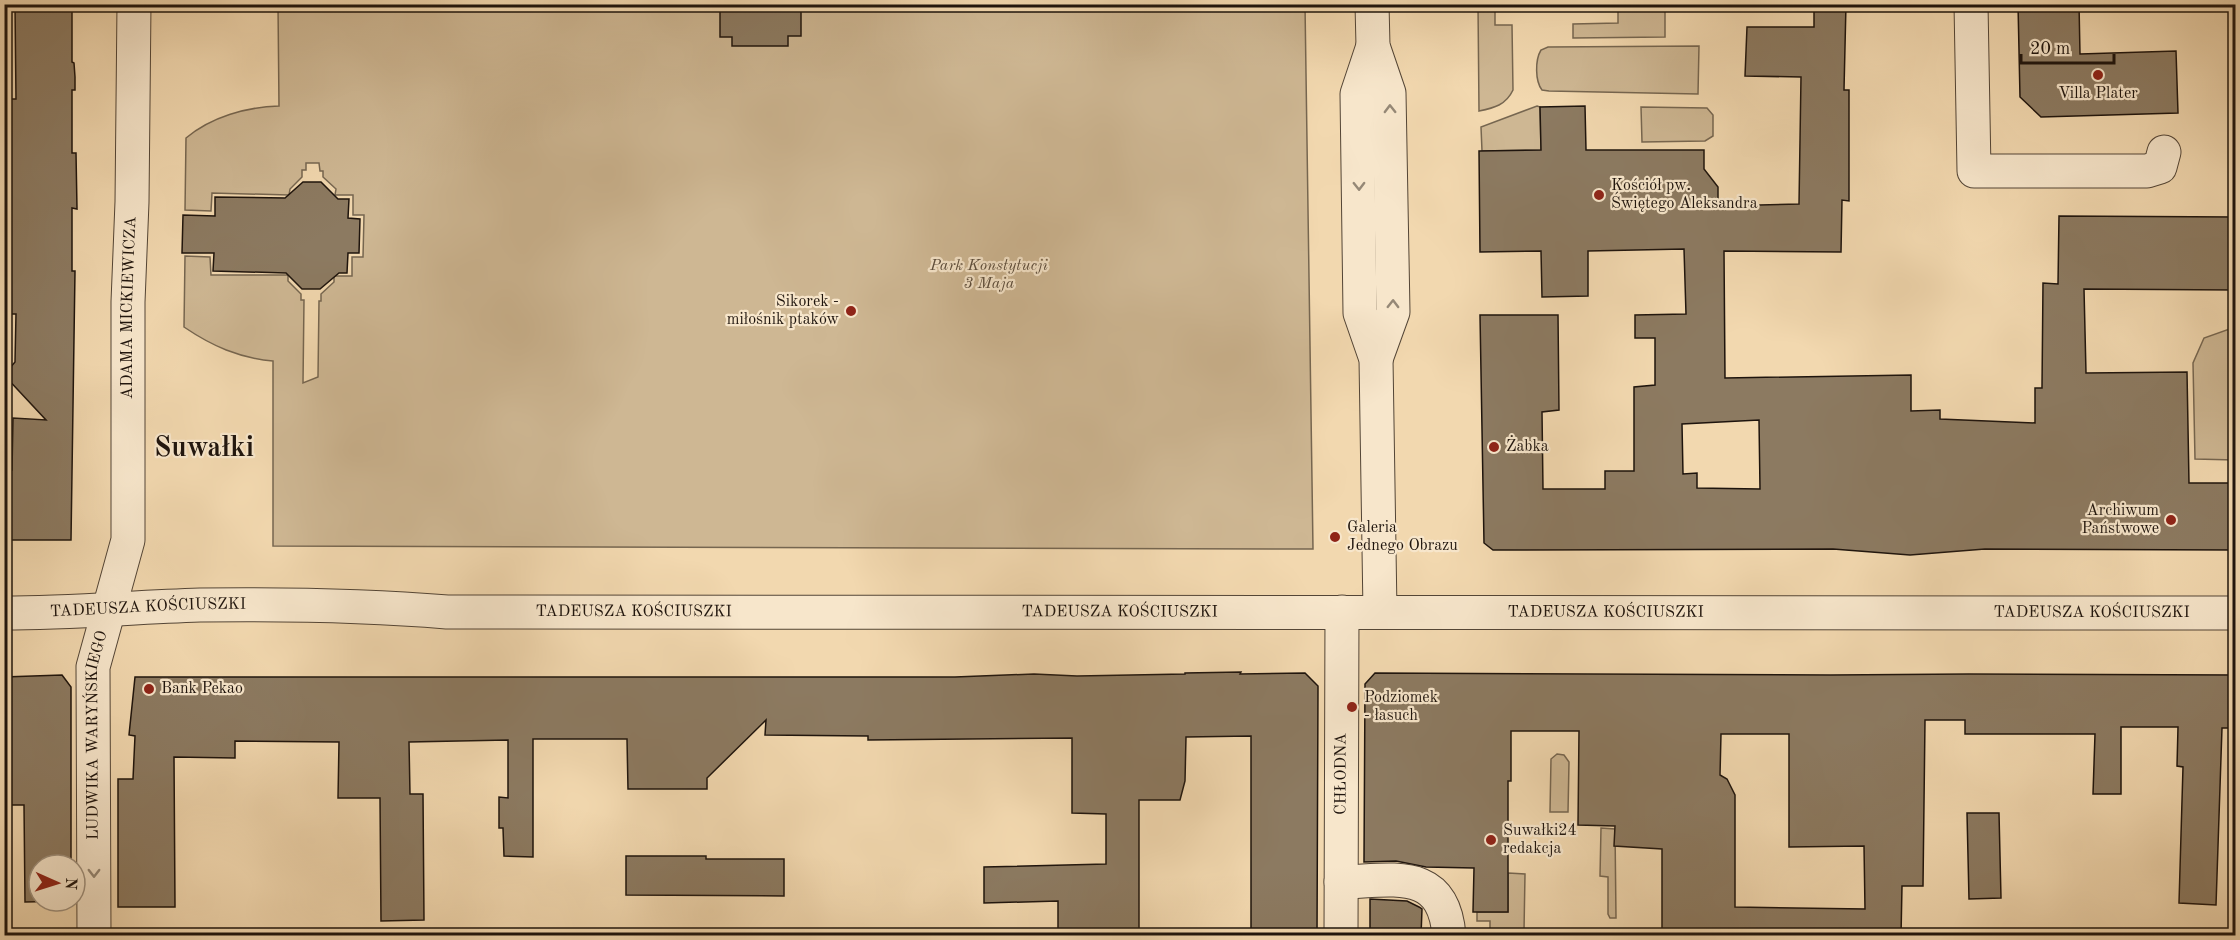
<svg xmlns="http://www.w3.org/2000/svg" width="2240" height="940" viewBox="0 0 2240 940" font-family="'Old Standard TT',serif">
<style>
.green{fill:#ceb793;stroke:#766650;stroke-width:1.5}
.building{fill:#8c7a61;stroke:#1e140d;stroke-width:1.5;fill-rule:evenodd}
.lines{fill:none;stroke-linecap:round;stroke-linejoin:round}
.minor-casing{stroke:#534536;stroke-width:35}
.minor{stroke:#f7e6cb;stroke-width:33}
.oneway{stroke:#958876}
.poi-dot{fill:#8f2418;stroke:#f7e6cb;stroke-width:2}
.labels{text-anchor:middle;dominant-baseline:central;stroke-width:4.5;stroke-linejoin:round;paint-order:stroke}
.poi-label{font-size:16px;fill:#1e140d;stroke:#f7e6cb;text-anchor:start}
.park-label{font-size:16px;font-style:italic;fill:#5c4d3c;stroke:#f7e6cb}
.street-label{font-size:16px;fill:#1e140d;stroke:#f7e6cb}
.town-label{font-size:28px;font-weight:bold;fill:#1e140d;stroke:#f7e6cb}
</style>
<rect width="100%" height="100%" fill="#f2d8af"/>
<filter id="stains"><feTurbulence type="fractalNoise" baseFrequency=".00333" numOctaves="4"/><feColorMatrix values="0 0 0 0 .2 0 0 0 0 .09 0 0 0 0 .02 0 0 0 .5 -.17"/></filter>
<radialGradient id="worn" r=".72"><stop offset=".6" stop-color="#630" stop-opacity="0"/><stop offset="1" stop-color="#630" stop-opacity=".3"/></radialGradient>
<!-- green -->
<g class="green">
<path d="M 278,5 L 1305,5 L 1313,549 L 273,546 L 273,361 C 239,358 212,346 184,327 L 185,256 L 210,257 L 211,275 L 288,275 L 288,281 L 301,294 L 301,300 L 304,300 L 303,383 L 318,377 L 319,301 L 321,301 L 321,294 L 334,282 L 334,276 L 352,276 L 352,257 L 363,257 L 364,215 L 353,215 L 353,195 L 335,195 L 336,189 L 323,177 L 323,171 L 320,171 L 319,163 L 306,163 L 306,170 L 302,170 L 302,177 L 290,189 L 289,195 L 212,193 L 211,211 L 185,210 L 186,138 C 211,117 246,107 279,106 Z"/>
<path d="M 1478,5 L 1495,5 L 1495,25 L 1512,25 L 1513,90 C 1506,105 1494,108 1479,111 Z"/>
<polygon points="1618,5 1665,5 1665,37 1573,38 1573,24 1618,23"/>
<path d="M 1699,46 L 1698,94 L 1549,91 L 1542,90 C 1535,81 1535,60 1541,50 L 1548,47 Z"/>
<polygon points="1537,106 1540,107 1541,150 1482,151 1481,127"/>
<polygon points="1641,107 1707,108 1713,115 1713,136 1705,141 1642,142"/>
<polygon points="2235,327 2235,460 2195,459 2193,363 2204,338"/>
<polygon points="1557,754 1564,755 1569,762 1568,812 1550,812 1551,759"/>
<polygon points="1601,828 1615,829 1616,918 1610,918 1608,914 1608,877 1600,876"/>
<polygon points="1508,873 1525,874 1524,931 1490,931 1490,921 1477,921 1477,912 1508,912"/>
</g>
<!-- building -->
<g class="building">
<polygon points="15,4 72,4 72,62 74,63 75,77 75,90 72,90 72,153 76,153 77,209 72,208 72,271 75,271 71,540 4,540 4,470 12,470 13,418 46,420 4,375 15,362 16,314 4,314 4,216 9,216 9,149 4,149 4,99 16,99"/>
<polygon points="720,4 801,4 801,36 788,36 788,46 732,46 732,37 720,37"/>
<path d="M 1814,4 L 1846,4 L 1844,90 L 1849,90 L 1849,201 L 1842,200 L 1841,252 L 1724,251 L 1725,378 L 1911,375 L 1911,411 L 1940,410 L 1940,419 L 2035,423 L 2035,388 L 2042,388 L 2043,283 L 2058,284 L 2059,216 L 2235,217 L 2235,290 L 2084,289 L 2086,373 L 2187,372 L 2189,483 L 2235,483 L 2235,550 L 1985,549 L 1910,555 L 1833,549 L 1493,550 L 1484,543 L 1480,315 L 1558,315 L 1559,410 L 1542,412 L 1543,489 L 1605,489 L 1605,471 L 1634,471 L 1634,387 L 1655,385 L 1655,338 L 1635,338 L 1635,315 L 1686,314 L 1684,249 L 1588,251 L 1588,296 L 1542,297 L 1541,251 L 1480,252 L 1479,151 L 1541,150 L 1540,107 L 1585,106 L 1586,150 L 1704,150 L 1704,169 L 1718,187 L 1718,206 L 1799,204 L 1801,77 L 1745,76 L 1747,27 L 1814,27 ZM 1759,420 L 1760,489 L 1697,488 L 1697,473 L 1683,474 L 1682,424 Z"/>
<polygon points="2018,4 2079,4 2080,54 2176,51 2178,113 2041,117 2020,97"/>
<polygon points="303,182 321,182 338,199 349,199 348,218 360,219 359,253 348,253 347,273 339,273 320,289 302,289 286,273 213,271 214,253 182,253 183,215 215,216 215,197 285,198"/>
<polygon points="1241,672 1240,674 1305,673 1318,686 1317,936 1251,936 1251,736 1186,737 1185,781 1180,800 1139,800 1139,936 1058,936 1058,901 984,903 984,867 1106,864 1106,814 1072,813 1072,738 868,740 868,736 765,735 766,720 707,778 707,789 628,789 627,739 533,739 533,857 504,856 503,828 499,828 499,797 508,798 508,740 409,742 410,794 423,794 424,920 381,921 380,798 338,798 339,742 235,741 235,758 174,757 175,907 118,907 118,779 133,779 135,736 129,735 135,677 955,677 1034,674 1077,676 1185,674 1185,673"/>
<path d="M 1375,673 L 1831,675 L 1969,674 L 2235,675 L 2235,728 L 2222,728 L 2216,905 L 2179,903 L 2183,767 L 2177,766 L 2178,727 L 2121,727 L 2121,794 L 2093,794 L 2095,734 L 1965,734 L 1965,720 L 1925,720 L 1923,886 L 1902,886 L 1901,936 L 1662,936 L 1662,849 L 1614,846 L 1615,826 L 1578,825 L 1579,731 L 1511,731 L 1511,781 L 1508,781 L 1508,912 L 1473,912 L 1474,868 L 1426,867 L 1396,861 L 1364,862 L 1365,684 ZM 1721,734 L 1789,734 L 1789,847 L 1864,846 L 1865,909 L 1735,907 L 1735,795 L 1727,779 L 1720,775 Z"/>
<polygon points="62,675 71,687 71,865 39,865 39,901 71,901 25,902 24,805 4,805 4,677"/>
<polygon points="1967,813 1999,813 2001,898 1969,899"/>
<polygon points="626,856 706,856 706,859 784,859 784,896 626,895"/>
<polygon points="1370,899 1407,901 1419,907 1422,909 1421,936 1370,936"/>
</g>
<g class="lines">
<!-- minor casing -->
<g class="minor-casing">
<g id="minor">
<polyline points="1372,4 1373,46 1389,93 1393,312 1376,359"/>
<polyline points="1971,4 1974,171 2147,171 2160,167 2164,152"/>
<polyline points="1373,46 1357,94 1360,313 1376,359 1380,612"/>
<path id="s1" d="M 4,613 C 70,613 135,607 200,605 C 283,604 365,605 447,612 L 2236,613"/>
<path d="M 1341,882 C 1392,881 1444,866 1449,936"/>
<path id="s2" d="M 94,936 L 93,667 L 128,540 L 128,302 L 132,202 L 134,4"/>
<path id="s3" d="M 1341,936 L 1342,612"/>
</g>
</g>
<!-- minor -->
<use href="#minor" class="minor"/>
</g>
<!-- one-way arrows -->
<defs><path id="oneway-chevron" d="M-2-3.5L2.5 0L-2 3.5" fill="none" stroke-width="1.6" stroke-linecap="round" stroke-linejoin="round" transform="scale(1.5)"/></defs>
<g class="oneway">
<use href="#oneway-chevron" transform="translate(1390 109) rotate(-91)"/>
<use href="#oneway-chevron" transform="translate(1359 186) rotate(89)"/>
<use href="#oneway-chevron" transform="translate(1393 304) rotate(-89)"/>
<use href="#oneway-chevron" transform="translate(94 873) rotate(90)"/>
</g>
<!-- markers -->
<g class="poi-dot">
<circle cx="2098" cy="75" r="6"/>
<circle cx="1599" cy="195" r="6"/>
<circle cx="851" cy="311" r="6"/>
<circle cx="1494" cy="447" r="6"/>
<circle cx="2171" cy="520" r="6"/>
<circle cx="1335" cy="537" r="6"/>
<circle cx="149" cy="689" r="6"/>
<circle cx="1352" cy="707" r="6"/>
<circle cx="1491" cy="840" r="6"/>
</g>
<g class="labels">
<!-- poi labels -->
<g class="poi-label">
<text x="2098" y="94" text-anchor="middle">Villa Plater</text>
<text x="1611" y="186">Kościół pw.<tspan x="1611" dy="18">Świętego Aleksandra</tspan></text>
<text x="839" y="302" text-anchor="end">Sikorek -<tspan x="839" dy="18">miłośnik ptaków</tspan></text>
<text x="1506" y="447">Żabka</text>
<text x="2159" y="511" text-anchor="end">Archiwum<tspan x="2159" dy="18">Państwowe</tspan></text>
<text x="1347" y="528">Galeria<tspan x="1347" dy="18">Jednego Obrazu</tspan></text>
<text x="161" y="689">Bank Pekao</text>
<text x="1364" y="698">Podziomek<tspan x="1364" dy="18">- łasuch</tspan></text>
<text x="1503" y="831">Suwałki24<tspan x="1503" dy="18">redakcja</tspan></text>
</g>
<!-- park labels -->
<g class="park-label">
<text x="989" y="266">Park Konstytucji<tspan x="989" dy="18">3 Maja</tspan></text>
</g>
<!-- street labels -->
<g class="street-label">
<text stroke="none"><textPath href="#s2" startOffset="633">ADAMA MICKIEWICZA</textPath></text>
<text stroke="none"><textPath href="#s1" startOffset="144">TADEUSZA KOŚCIUSZKI</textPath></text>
<text stroke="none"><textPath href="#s1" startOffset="1116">TADEUSZA KOŚCIUSZKI</textPath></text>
<text stroke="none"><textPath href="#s1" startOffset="630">TADEUSZA KOŚCIUSZKI</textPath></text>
<text stroke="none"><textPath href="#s1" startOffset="1602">TADEUSZA KOŚCIUSZKI</textPath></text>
<text stroke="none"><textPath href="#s1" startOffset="2088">TADEUSZA KOŚCIUSZKI</textPath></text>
<text stroke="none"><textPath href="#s2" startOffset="201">LUDWIKA WARYŃSKIEGO</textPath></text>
<text stroke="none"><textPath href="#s3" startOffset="162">CHŁODNA</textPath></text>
</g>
<!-- town labels -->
<g class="town-label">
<text x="204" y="449">Suwałki</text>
</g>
</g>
<!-- margin -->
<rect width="2240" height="940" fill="none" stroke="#f2d8af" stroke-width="24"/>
<rect x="6" y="6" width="2228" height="928" fill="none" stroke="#1e140d" stroke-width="3"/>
<rect x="12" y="12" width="2216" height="916" fill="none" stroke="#1e140d" stroke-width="1.5"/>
<!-- north arrow -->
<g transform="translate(57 883) rotate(93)"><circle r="28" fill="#f7e6cb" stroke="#a0927f" stroke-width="1.5"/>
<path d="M0-4.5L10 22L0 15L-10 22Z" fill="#8f2418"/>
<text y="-9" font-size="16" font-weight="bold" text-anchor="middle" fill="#1e140d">N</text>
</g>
<!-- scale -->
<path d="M2021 54v9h93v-9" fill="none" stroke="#1e140d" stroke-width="3"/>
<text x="2030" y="54" font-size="18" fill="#1e140d" stroke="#f7e6cb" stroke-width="4.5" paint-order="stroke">20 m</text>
<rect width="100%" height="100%" filter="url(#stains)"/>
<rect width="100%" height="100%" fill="url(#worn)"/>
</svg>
